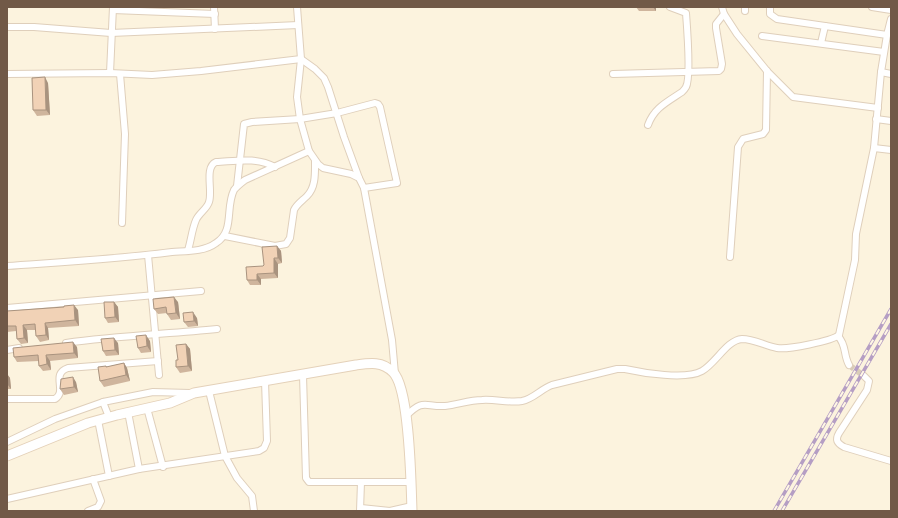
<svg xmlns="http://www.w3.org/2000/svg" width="898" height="518" viewBox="0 0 898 518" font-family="'Exo 2',sans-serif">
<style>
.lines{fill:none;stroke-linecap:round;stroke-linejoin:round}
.street-tunnel{stroke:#d9ccb8;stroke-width:6;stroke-dasharray:6 3;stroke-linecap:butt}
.street-casing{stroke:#dfcfbb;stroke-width:8}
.secondary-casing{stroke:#e4d1b9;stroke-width:11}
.street{stroke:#fff;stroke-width:6}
.secondary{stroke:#fff;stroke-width:9}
.rail-casing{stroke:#b59ec4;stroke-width:3.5}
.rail{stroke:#fff7e4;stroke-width:2;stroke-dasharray:6;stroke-linecap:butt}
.wall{fill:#cfb59d}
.shaded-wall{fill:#a9937f}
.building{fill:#f1d2b6;stroke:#a9937f}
</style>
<rect width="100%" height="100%" fill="#fcf3de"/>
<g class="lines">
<!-- street-tunnel -->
<polyline class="street-tunnel" points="849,365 864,376"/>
<!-- street casing -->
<g class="street-casing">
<g id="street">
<polyline points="214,7 215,29"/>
<polyline points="297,7 301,59 297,97 300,119 309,151 318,164 323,168 351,174 359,178 364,188 392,340 395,374"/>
<polyline points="722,7 724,14 737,34 767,71 793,97 878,108"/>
<polyline points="770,7 770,14 777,19 887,35"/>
<polyline points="872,7 891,10"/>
<polyline points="113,10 215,14"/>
<polyline points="745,11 745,7"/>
<polyline points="7,27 34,27 111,33 298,25"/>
<polyline points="762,36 884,52"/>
<polyline points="821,43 825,26"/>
<polyline points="881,72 891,74"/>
<polyline points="110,73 113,7"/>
<polyline points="7,74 110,73 152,75 201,71 301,59 315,69 324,78 328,87 344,137 359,178"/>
<polyline points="120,74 125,134 122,223"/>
<polyline points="613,74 719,71 721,69 722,64 716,28 716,24 724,14"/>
<polyline points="876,119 891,121"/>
<path d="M 648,125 C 654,108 667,102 682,92 C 683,91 685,89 686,87 C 691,78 687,26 686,13 L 670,7"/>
<polyline points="874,148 891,150"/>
<polyline points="237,186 244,124 252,122 300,119 337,113 375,103 378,104 380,107 397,183 364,188"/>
<path d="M 225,236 L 275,246 L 286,244 L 290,238 L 294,210 C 297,204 302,201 307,196 C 316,187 315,173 315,161"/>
<path d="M 188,250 C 191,241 192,229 196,220 C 199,213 207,209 209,202 C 213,191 204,167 216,162 C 237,161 256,157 275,167"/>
<polyline points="148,255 159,375"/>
<polyline points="730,257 738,147 743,139 763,134 766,130 767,71"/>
<path d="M 7,266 C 62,262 117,259 172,252 C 186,251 204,252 216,243 C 235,231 225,208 234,190 C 237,186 241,183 245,180 L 309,151"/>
<polyline points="7,308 201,291"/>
<path d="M 838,336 C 847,346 843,354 849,365"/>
<path d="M 66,343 C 116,336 167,334 217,329"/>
<polyline points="7,350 19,348"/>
<polyline points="303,375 306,478 309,482 411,482"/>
<path d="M 864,376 L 869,381 L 867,390 L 839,433 C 835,440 837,443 844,447 L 891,461"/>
<polyline points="209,391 225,456 237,478 252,496 254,511"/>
<path d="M 7,399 L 55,399 C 68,391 50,374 68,368 L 158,361"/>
<polyline points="103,402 109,417"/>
<polyline points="147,408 163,467"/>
<polyline points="128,412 139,469"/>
<path d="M 406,416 C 424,398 424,407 445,406 C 457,405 469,400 482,400 C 495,399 509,403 522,401 C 533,399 541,389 552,385 L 617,369 L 625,369 C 643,373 686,380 702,371 C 716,363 727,340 742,339 C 754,339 766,346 777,348 C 787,350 832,341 839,335 L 855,260 L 856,234 L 874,148 L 881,72 L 887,35 L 891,19"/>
<polyline points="98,420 109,476"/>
<polyline points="7,442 55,419 103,402 153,392 190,393"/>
<polyline points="7,499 139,469 259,451 264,448 267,441 265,381"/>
<polyline points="361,508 390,511 412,506"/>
<polyline points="88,511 98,507 101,501 93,479"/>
<polyline points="360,511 361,482"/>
</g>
</g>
<!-- secondary casing -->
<g class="secondary-casing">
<path id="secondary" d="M 7,456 L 88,423 L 117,415 L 170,403 L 194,393 L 356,365 C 370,363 382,361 393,372 C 410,389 411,485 412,511"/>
</g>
<!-- street -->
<use href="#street" class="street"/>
<!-- secondary -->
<use href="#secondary" class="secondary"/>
<!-- rail casing -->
<g class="rail-casing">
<g id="rail">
<polyline points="774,511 891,309"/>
<polyline points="782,511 891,324"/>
</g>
</g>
<!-- rail -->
<use href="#rail" class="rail"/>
</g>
<!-- wall -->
<g class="wall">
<polygon points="636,7 656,7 656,11 639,11"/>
<polygon points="48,83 50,115 37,116 33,110"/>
<polygon points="277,246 281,251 282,263 278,264 278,278 261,279 261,285 250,285 247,280 263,266"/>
<polygon points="114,302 118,307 119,322 108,323 105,318"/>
<polygon points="178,302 180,319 171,320 167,314 167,313 158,314 154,309"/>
<polygon points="78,310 79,326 48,328 49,340 40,342 36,336 36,330 27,330 28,343 21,344 17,339 16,331 7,332 7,311"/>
<polygon points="197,318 198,326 188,327 184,322"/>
<polygon points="150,341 151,352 141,353 138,348"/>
<polygon points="118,343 119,355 106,356 103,351"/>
<polygon points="186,344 190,349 192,371 180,373 176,367 178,360"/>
<polygon points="77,347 78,358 50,361 51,370 43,371 39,366 39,361 17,362 14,357"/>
<polygon points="124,363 127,368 130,381 104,387 100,381 106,366 107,367"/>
<polygon points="7,374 10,378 11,389 7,389"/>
<polygon points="76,382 78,392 64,395 60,389"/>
</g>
<!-- shaded-wall -->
<g class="shaded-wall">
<polygon points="653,7 656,7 656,11"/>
<polygon points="45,77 48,83 50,115 46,110"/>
<polygon points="277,246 281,251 282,263 278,258"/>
<polygon points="274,258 278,264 278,278 274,273"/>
<polygon points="257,274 261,279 261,285 257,280"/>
<polygon points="174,297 178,302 180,319 176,313"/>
<polygon points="114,302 118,307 119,322 115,317"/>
<polygon points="74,305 78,310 79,326 75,320"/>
<polygon points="193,312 197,318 198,326 194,321"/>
<polygon points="45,323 48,328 49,340 46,335"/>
<polygon points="23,325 27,330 28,343 24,338"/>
<polygon points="146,335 150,341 151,352 147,346"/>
<polygon points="114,338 118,343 119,355 115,350"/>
<polygon points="73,342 77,347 78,358 74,353"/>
<polygon points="186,344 190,349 192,371 188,366"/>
<polygon points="46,355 50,361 51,370 47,364"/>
<polygon points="124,363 127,368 130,381 126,375"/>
<polygon points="7,374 10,378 11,389 7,384"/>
<polygon points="73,377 76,382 78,392 74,387"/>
</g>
<!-- building -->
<g class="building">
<polygon points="45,77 46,110 33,110 32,78"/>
<polygon points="277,246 278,258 274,258 274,273 257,274 257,280 247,280 246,267 263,266 264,265 262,247"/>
<polygon points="174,297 176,313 167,314 166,307 154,309 153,299"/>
<polygon points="104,302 114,302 115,317 105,318"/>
<polygon points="74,305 75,320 45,323 46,335 36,336 35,324 23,325 24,338 17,339 16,326 7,326 7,311 64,307 64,306"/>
<polygon points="193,312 194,321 184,322 183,313"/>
<polygon points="146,335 147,346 138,348 136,336"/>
<polygon points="114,338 115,350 103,351 101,339"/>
<polygon points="73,342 74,353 46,355 47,364 39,366 38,355 14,357 13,348"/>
<polygon points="186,344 188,366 176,367 176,360 178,360 176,345"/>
<polygon points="124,363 126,375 100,381 98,367 106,366 106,367"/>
<polygon points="73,377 74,387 60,389 61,379"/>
</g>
<!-- border -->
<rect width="898" height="518" fill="none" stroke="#715947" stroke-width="16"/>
</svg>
